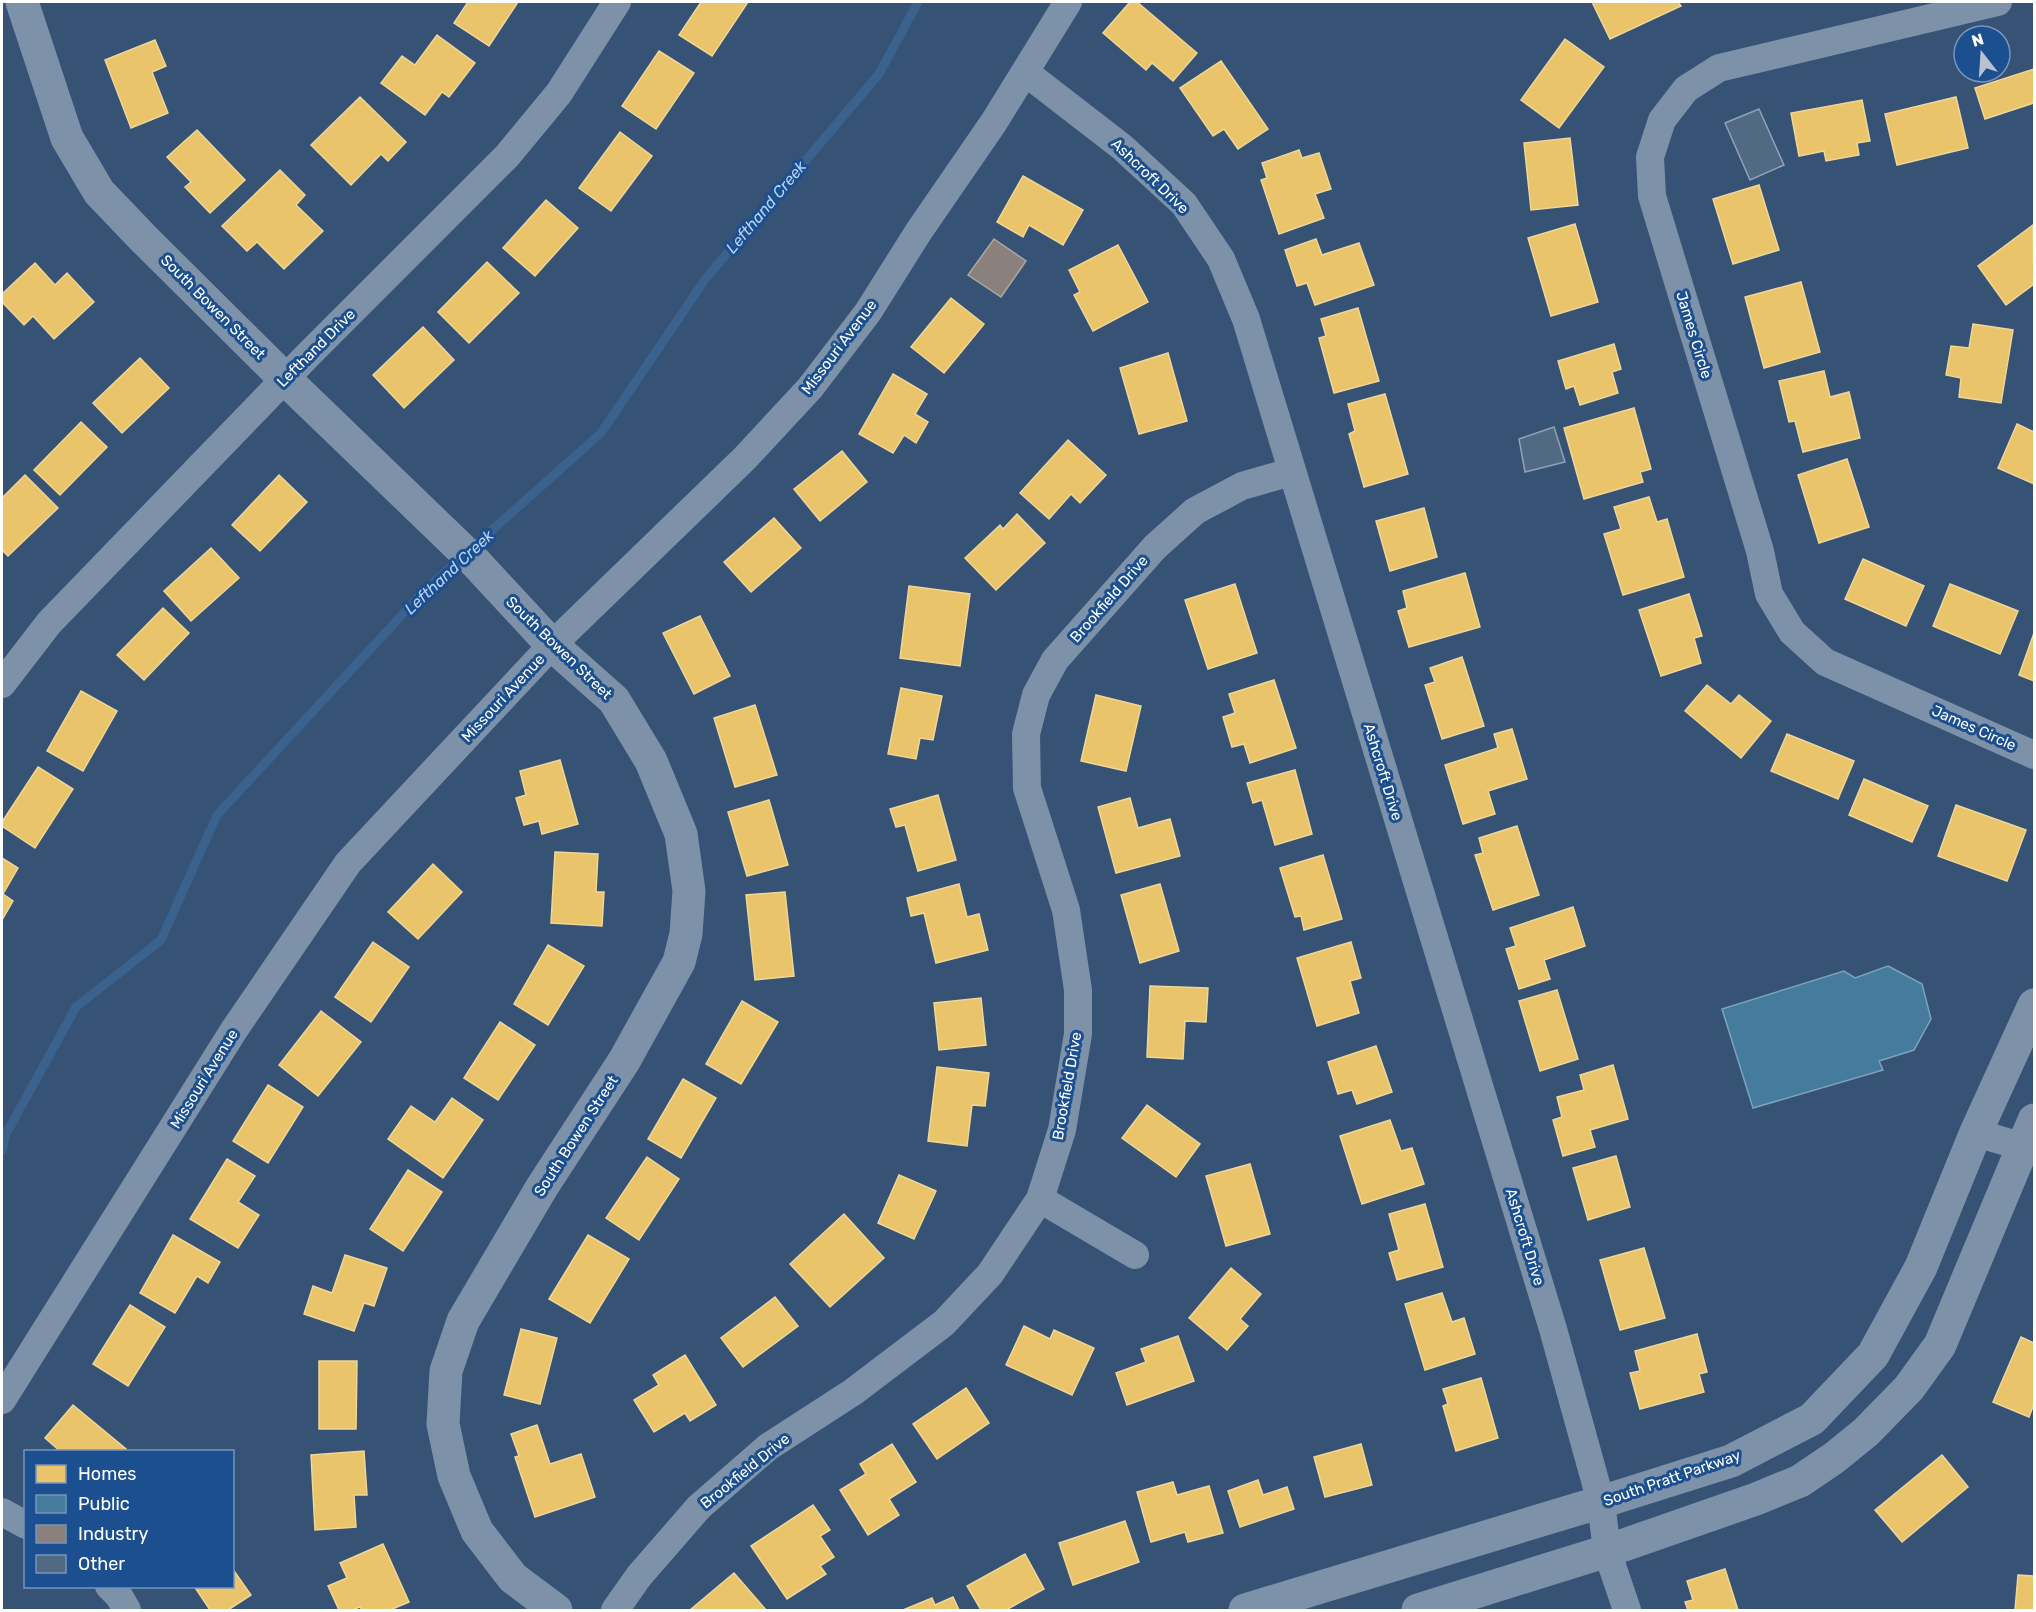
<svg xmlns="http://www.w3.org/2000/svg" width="2036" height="1612" viewBox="0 0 2036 1612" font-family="Rubik,sans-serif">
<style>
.homes{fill:#e9c46a;stroke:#f0d697;stroke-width:1.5}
.public{fill:#457b9d;stroke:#7da3ba;stroke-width:1.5}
.industry{fill:#8a817c;stroke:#ada7a3;stroke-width:1.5}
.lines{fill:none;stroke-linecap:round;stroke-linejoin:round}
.stream{stroke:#3b618d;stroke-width:9}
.building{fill:#526984;stroke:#92a2b6;stroke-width:1.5}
.minor{stroke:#7d92a8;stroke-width:28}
.tertiary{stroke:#7d92a8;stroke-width:33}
.labels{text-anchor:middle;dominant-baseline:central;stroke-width:6;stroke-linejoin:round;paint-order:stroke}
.street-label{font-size:15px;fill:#fff;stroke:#1b4f8f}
.water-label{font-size:16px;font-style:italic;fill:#b5d3f5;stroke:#1b4f8f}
</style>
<rect width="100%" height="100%" fill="#365274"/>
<!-- homes -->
<g class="homes">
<polygon points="468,2 518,2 489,46 454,23"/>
<polygon points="701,2 748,2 712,56 679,35"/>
<polygon points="1130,2 1137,2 1197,53 1173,81 1152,63 1146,70 1103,33"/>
<polygon points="1592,2 1678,2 1681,6 1610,39"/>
<polygon points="437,35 475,63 449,97 442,92 425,115 381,83 402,56 415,65"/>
<polygon points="1565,39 1604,67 1559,128 1521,100"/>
<polygon points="155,40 166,66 152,72 168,113 131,128 105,60"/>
<polygon points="659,51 694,73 656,129 622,106"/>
<polygon points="1221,61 1268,129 1238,149 1224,129 1213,136 1180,88"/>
<polygon points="2034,69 2034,103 1985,119 1975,88"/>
<polygon points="360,97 406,142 388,161 381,154 351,185 311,145"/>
<polygon points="1956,97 1968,148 1897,165 1885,114"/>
<polygon points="1862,100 1870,141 1857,143 1859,155 1826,161 1824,151 1799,156 1791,113"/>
<polygon points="197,130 245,180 210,213 185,187 191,182 167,157"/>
<polygon points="620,132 652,156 611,211 579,188"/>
<polygon points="1570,138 1578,205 1531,210 1524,143"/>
<polygon points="1299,150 1302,158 1319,153 1331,189 1315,194 1324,218 1279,234 1261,180 1267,178 1262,163"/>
<polygon points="280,170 305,195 296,205 323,231 284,269 257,242 247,251 222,226"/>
<polygon points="1023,176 1083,210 1063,245 1029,225 1023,237 997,222"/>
<polygon points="1759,185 1779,250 1733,264 1713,199"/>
<polygon points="546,200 578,228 535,276 503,248"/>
<polygon points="1575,224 1598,302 1551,316 1528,238"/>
<polygon points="2033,225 2034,284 2006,305 1978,266"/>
<polygon points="1316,239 1322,255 1359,243 1374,285 1315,305 1307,283 1297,286 1285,250"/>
<polygon points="1118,245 1148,302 1093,331 1074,295 1080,292 1069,270"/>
<polygon points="487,262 519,293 469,343 438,312"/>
<polygon points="35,263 55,285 67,273 94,302 54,339 33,316 24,325 2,302 2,294"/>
<polygon points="1801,282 1820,352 1764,368 1745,297"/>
<polygon points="951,298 984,324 944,373 911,347"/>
<polygon points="1358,308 1379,381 1334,393 1319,338 1326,336 1321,319"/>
<polygon points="1973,324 2013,330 2001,403 1959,397 1961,378 1946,375 1951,346 1969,348"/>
<polygon points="423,327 454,360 404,408 373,375"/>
<polygon points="1614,344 1621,369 1612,372 1618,393 1580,405 1574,386 1566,389 1558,361"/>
<polygon points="1168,353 1187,421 1139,434 1120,368"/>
<polygon points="140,358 169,388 122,433 93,403"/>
<polygon points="1824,371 1830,397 1849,392 1860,438 1803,452 1795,421 1789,422 1779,381"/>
<polygon points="893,374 927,394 915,414 928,422 916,443 904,435 893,453 859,434"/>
<polygon points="1385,394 1408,474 1364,487 1349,434 1355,431 1348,404"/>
<polygon points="1634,408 1651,469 1640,472 1643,482 1584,499 1564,428"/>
<polygon points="81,422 107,447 60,495 34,470"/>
<polygon points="2017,424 2034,432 2034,484 1998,468"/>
<polygon points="1068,440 1106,475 1080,503 1071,494 1049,519 1020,493"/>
<polygon points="842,451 867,482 820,521 794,489"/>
<polygon points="1847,459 1869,527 1819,543 1798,475"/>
<polygon points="25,475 58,508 8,556 2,550 2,498"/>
<polygon points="279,475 307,502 260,551 232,525"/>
<polygon points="1649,497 1657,522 1667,519 1684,577 1623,595 1604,534 1621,529 1614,507"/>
<polygon points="1424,508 1437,557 1390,571 1376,521"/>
<polygon points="1017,514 1045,543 996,590 965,558 1000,525 1003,529"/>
<polygon points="774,518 801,548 751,592 724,562"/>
<polygon points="211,548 239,578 191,621 164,591"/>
<polygon points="1863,559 1924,586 1906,626 1845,599"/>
<polygon points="1465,573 1480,627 1409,647 1398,611 1407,608 1403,591"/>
<polygon points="1235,584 1257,653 1208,669 1185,600"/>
<polygon points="1950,584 2018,611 2000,654 1933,626"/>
<polygon points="909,586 970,594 960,666 900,658"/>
<polygon points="1689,594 1702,636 1694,638 1701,663 1661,676 1639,610"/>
<polygon points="163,608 189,633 144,680 117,655"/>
<polygon points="700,616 730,676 694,694 663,633"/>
<polygon points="2034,633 2034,681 2019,675"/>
<polygon points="1462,657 1484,726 1442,739 1425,685 1435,682 1430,668"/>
<polygon points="1274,680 1296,748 1250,763 1244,744 1232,747 1223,717 1235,713 1229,694"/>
<polygon points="1707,685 1731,704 1739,695 1771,721 1741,758 1685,711"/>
<polygon points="901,688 942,696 933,740 920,738 916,759 888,754"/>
<polygon points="81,691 117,711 83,771 47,751"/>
<polygon points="1096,695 1141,706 1126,771 1081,761"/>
<polygon points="755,705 777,775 735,787 714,718"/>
<polygon points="1512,729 1527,779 1488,791 1495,814 1463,824 1445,765 1498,748 1494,734"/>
<polygon points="1787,734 1854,761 1838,799 1771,771"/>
<polygon points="560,760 578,824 542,834 539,821 524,825 516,798 526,795 520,771"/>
<polygon points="38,767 73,789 35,848 2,826 2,822"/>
<polygon points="1295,770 1312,834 1275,845 1262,800 1253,803 1247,783"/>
<polygon points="1864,779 1928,806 1912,842 1849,815"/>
<polygon points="938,795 956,860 918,871 905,825 896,827 890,809"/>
<polygon points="1130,798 1138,828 1170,819 1180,856 1116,873 1098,807"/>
<polygon points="769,800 788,865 747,876 728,812"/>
<polygon points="1956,805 2026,830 2007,881 1938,856"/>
<polygon points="1517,826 1539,895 1493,910 1475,855 1483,853 1479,838"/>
<polygon points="555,852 598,854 596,892 604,892 602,926 551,923"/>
<polygon points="1323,855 1342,919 1304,930 1301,916 1295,917 1280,868"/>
<polygon points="2,858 18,868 3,894 13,901 2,920"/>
<polygon points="433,864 462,892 418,939 388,912"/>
<polygon points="959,884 967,917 979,914 988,950 936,963 924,913 911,916 907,898"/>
<polygon points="1160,884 1179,951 1140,963 1121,895"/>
<polygon points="785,892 794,976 755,980 746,895"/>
<polygon points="1573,907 1585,946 1544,960 1550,979 1519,989 1506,949 1516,946 1510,928"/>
<polygon points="373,942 409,967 371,1022 335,997"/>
<polygon points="1351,942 1361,978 1350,981 1359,1013 1317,1026 1297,958"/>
<polygon points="548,945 584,966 548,1025 514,1004"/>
<polygon points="1150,986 1208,988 1206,1022 1185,1021 1183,1059 1147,1057"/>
<polygon points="1557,990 1578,1059 1540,1071 1519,1001"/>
<polygon points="981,998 986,1045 939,1050 934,1003"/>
<polygon points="742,1001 778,1022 741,1084 706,1064"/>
<polygon points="321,1011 361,1042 318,1096 279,1065"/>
<polygon points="500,1022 535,1045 498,1100 464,1078"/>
<polygon points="1376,1046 1392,1092 1357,1104 1352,1090 1338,1094 1328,1062"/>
<polygon points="1613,1065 1628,1119 1590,1130 1595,1147 1563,1156 1553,1120 1562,1117 1557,1097 1584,1090 1580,1075"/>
<polygon points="937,1067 989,1073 985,1106 972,1105 967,1146 928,1141"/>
<polygon points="683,1079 716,1098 681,1158 648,1139"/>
<polygon points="268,1085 303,1107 268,1163 233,1141"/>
<polygon points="452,1098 483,1120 443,1178 388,1139 411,1106 435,1122"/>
<polygon points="1147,1105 1200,1144 1176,1177 1122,1138"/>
<polygon points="1390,1120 1401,1151 1412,1148 1424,1184 1362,1204 1340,1136"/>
<polygon points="1616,1156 1630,1207 1588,1220 1573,1168"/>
<polygon points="647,1157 679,1179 639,1240 606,1218"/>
<polygon points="227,1159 255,1176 238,1202 259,1215 238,1248 190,1219"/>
<polygon points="1250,1164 1270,1234 1226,1246 1206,1176"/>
<polygon points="408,1170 442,1192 403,1251 370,1229"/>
<polygon points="899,1175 936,1191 914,1239 878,1223"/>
<polygon points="1425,1204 1443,1267 1397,1280 1389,1253 1399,1250 1389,1214"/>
<polygon points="844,1214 884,1258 830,1307 790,1264"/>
<polygon points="173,1235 220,1262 208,1283 197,1276 175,1313 140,1293"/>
<polygon points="588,1235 629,1259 590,1323 549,1299"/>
<polygon points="1644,1248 1665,1318 1620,1330 1600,1260"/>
<polygon points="345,1255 387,1268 374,1306 364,1303 354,1331 304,1314 313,1286 332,1293"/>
<polygon points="1231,1268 1261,1294 1240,1319 1248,1326 1227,1350 1189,1318"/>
<polygon points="1442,1293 1452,1322 1464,1318 1475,1354 1425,1370 1405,1304"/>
<polygon points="775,1297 798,1326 743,1367 721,1338"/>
<polygon points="130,1305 165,1327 128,1386 93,1364"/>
<polygon points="1024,1326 1050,1339 1054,1330 1094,1348 1072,1395 1006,1365"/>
<polygon points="521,1329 557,1338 540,1404 504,1395"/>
<polygon points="1697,1334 1707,1372 1699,1374 1704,1392 1640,1409 1630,1373 1640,1371 1635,1351"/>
<polygon points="1178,1336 1194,1381 1127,1405 1116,1373 1146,1362 1141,1349"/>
<polygon points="2021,1337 2034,1343 2034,1404 2029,1417 1993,1402"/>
<polygon points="685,1355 716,1405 690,1421 685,1413 654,1432 634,1400 659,1385 653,1375"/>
<polygon points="319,1361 357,1361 356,1429 319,1429"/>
<polygon points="1481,1378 1498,1438 1456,1451 1443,1406 1448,1404 1443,1389"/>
<polygon points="966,1388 989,1423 937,1459 913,1424"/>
<polygon points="73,1405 126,1449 124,1452 61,1452 45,1438"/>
<polygon points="537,1425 550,1464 581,1454 595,1497 535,1517 515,1457 519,1456 511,1434"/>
<polygon points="892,1444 916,1482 889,1499 899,1515 868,1535 840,1490 866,1474 860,1464"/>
<polygon points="1361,1444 1372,1485 1325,1497 1314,1457"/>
<polygon points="364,1451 367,1495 354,1495 356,1527 315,1530 311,1455"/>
<polygon points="1942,1455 1968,1487 1902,1542 1875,1510"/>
<polygon points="1258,1480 1263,1495 1287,1487 1294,1509 1240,1527 1228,1491"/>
<polygon points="1173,1482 1177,1495 1209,1486 1223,1533 1188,1542 1185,1532 1151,1542 1137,1492"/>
<polygon points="813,1505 830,1530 820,1536 834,1557 820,1566 826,1574 787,1599 751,1546"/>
<polygon points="1125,1521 1139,1562 1073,1585 1059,1543"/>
<polygon points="383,1544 409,1602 390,1610 362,1610 360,1607 352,1610 339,1610 328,1586 347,1578 340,1563"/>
<polygon points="1025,1554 1044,1589 1006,1610 981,1610 967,1586"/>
<polygon points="232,1568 251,1595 228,1610 210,1610 194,1586 232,1586"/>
<polygon points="1725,1569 1738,1610 1688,1610 1685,1602 1693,1600 1687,1581"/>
<polygon points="734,1573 766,1610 690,1610"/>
<polygon points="2018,1575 2034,1576 2034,1610 2015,1610"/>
<polygon points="953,1597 959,1610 903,1610 932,1598 935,1605"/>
</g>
<!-- public -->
<polygon class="public" points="1888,966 1922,984 1931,1019 1914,1050 1879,1061 1883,1070 1753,1108 1722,1009 1844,971 1855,978"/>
<!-- industry -->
<polygon class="industry" points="994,239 1026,261 1001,297 968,275"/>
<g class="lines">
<!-- stream -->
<polyline class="stream" points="2,1151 6,1134 76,1007 161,940 217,815 426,589 601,433 706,278 879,74 918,2"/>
</g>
<!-- building -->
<g class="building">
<polygon points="1759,109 1784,165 1750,180 1725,123"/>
<polygon points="1554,427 1565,462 1525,472 1519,439"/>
</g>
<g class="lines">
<!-- minor -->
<g class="minor">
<polyline points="1998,2 1719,68 1686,89 1662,120 1650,157 1652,196 1760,551 1769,594 1792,632 1825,662 2034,755"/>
<polyline points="1025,72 1122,147 1184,204 1221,259 1246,319 1553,1329 1601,1502 1607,1551 1627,1610"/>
<polyline points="2,684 49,623 309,354 507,156 559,93 617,2"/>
<path d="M 1976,1132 C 1995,1140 2015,1143 2034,1151"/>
<polyline points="1040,1199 1135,1255"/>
<polyline points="2,1400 234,1030 348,863 552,645 745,458 810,388 868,312 919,231 994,122 1068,2"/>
<polyline points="2,1512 26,1525"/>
<polyline points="109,1586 119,1596 127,1610"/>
<polyline points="615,1610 639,1576 699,1507 768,1447 853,1392 944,1323 990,1274 1040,1199 1062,1130 1078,1034 1078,990 1066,910 1027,788 1026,734 1036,695 1055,660 1155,547 1195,511 1242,486 1291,472"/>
</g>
<!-- tertiary -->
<g class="tertiary">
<polyline points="22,2 67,138 99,192 143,238 285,379 476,563 552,645 614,700 651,761 681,834 689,891 686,934 679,962 624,1061 542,1187 463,1321 446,1371 443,1424 454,1476 477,1531 513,1578 556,1610"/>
<polyline points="1245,1610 1601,1502 1731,1461 1812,1419 1873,1355 1921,1267 1976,1132 2034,1005"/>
<polyline points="1418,1610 1607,1551 1756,1499 1800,1481 1834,1458 1866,1432 1909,1388 1940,1345 2034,1120"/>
</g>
</g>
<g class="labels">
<!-- street labels -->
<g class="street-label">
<text transform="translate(1150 176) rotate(44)">Ashcroft Drive</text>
<text transform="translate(213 307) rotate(45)">South Bowen Street</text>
<text transform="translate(1694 335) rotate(73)">James Circle</text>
<text transform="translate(839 347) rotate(-53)">Missouri Avenue</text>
<text transform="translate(316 348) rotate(-45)">Lefthand Drive</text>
<text transform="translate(1109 599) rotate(-49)">Brookfield Drive</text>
<text transform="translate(559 648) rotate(44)">South Bowen Street</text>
<text transform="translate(503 698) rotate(-47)">Missouri Avenue</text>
<text transform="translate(1974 728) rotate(24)">James Circle</text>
<text transform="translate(1383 772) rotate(73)">Ashcroft Drive</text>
<text transform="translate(204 1079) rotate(-58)">Missouri Avenue</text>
<text transform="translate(1067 1086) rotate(-80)">Brookfield Drive</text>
<text transform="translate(576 1136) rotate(-57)">South Bowen Street</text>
<text transform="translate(1525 1237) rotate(73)">Ashcroft Drive</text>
<text transform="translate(745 1471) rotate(-39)">Brookfield Drive</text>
<text transform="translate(1672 1478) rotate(-19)">South Pratt Parkway</text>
</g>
<!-- water labels -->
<g class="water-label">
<text transform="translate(766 207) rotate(-50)">Lefthand Creek</text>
<text transform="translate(449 572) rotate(-43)">Lefthand Creek</text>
</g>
</g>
<!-- border -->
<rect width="2036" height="1612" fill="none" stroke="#ffffff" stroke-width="6"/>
<!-- legend -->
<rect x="24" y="1450" width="210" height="138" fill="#1b4f8f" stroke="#7695bc" stroke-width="1.5"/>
<rect x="36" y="1465" width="30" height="18" fill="#e9c46a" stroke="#7695bc" stroke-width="1.5"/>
<text x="78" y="1480" font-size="18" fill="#ffffff">Homes</text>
<rect x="36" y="1495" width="30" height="18" fill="#457b9d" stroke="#7695bc" stroke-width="1.5"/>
<text x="78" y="1510" font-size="18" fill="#ffffff">Public</text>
<rect x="36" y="1525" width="30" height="18" fill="#8a817c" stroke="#7695bc" stroke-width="1.5"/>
<text x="78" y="1540" font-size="18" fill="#ffffff">Industry</text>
<rect x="36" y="1555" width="30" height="18" fill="#526984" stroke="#7695bc" stroke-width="1.5"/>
<text x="78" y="1570" font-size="18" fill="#ffffff">Other</text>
<!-- north arrow -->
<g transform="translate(1982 54) rotate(343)"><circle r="28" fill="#1b4f8f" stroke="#7695bc" stroke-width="1.5"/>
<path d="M0-4.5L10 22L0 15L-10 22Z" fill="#b9c2ce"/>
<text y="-9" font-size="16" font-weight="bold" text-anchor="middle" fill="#ffffff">N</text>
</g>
</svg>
